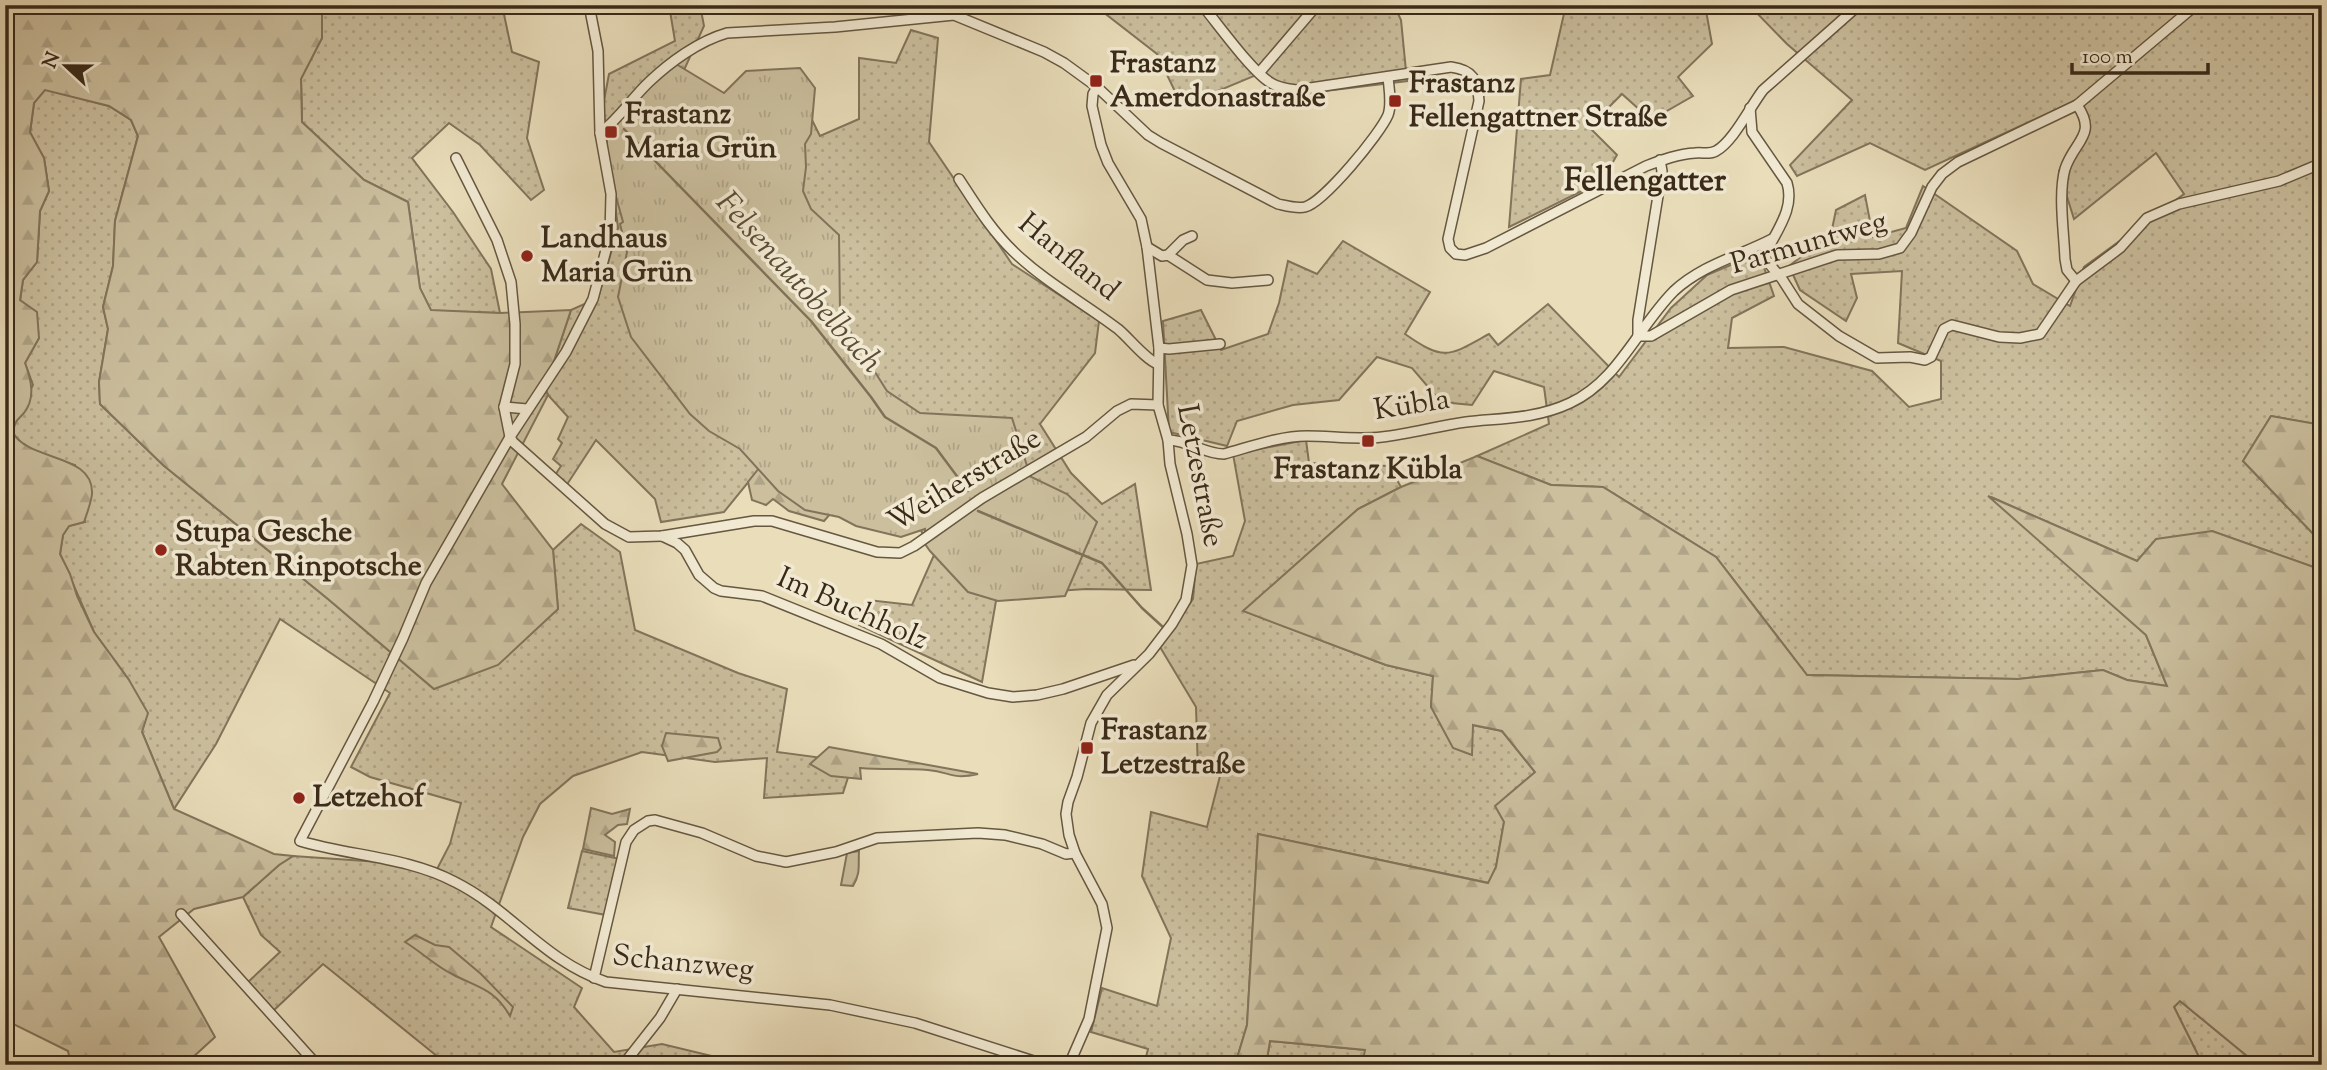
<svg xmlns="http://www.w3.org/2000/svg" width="2327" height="1070" viewBox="0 0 2327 1070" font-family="'Sorts Mill Goudy',serif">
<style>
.grass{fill:url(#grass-dots);stroke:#82745b;stroke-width:2}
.forest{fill:url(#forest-firs);stroke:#82745b;stroke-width:2}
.park{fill:url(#park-tufts);stroke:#82745b;stroke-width:2}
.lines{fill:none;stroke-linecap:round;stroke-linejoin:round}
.stream{stroke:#7f7158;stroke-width:2.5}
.minor-casing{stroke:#655740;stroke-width:12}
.primary-casing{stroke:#392a18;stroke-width:18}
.minor{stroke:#f1e9d2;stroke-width:9}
.primary{stroke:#e9ddba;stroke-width:14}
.poi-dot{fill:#8f2418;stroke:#f1e9d2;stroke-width:2.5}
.labels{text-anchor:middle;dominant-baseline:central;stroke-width:7;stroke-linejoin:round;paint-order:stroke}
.poi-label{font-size:30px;font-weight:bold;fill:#392a18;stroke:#f1e9d2;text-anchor:start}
.street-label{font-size:30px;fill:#392a18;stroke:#f1e9d2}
.neighbourhood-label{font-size:32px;font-weight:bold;fill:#392a18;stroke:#f1e9d2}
.water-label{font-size:32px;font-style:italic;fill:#5c4d38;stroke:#f1e9d2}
</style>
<defs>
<pattern id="grass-dots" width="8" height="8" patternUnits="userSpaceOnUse" patternTransform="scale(1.75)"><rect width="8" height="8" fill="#cbbf9e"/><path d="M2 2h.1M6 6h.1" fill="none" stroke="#afa487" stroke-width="1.8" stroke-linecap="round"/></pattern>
<pattern id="forest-firs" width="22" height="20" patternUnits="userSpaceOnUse" patternTransform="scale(1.75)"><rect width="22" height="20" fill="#cbbf9e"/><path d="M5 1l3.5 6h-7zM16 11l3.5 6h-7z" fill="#afa487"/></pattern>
<pattern id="park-tufts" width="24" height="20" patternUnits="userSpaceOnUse" patternTransform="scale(1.75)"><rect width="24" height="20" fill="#cbbf9e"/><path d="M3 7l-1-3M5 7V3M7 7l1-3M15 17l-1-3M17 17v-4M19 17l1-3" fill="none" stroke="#afa487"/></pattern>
</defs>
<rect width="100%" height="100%" fill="#e9ddba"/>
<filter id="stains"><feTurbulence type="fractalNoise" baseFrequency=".00286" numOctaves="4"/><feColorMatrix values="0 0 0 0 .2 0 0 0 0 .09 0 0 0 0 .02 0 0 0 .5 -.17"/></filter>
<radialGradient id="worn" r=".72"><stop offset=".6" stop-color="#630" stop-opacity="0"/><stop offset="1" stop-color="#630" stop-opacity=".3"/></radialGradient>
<!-- grass -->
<g class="grass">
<polygon points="322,5 502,5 512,52 539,62 527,138 544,190 531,200 480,145 449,123 412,158 453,212 491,269 500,313 431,311 420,289 408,202 364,180 302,122 301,78 322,38"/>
<polygon points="669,5 700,5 704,26 684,70 718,105 792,80 820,136 859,119 859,58 896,63 911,30 938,38 929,142 1012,264 1099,321 1095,353 1040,424 1071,473 1102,504 1135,484 1151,590 1086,589 997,595 982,682 859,625 868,600 912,605 934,555 917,523 754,475 724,512 661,522 655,499 596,440 566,486 555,475 561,466 553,459 562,443 558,439 568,417 548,395 545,388 571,310 598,298 618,228 603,106 609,74 675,41"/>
<polygon points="1094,5 1394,5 1401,20 1407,81 1308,93 1287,93 1256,75 1182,106 1157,54"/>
<polygon points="1566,5 1705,5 1712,44 1678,77 1693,96 1651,120 1622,94 1589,127 1617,155 1602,181 1509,227 1521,79 1550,75"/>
<path d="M 1749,5 L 2322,5 L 2322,425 L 2271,416 L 2243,461 L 2322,543 L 2322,570 L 2212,531 L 2137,561 L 1991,497 L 2146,635 L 2167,686 L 2127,680 L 2103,670 L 2018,679 L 1807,675 L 1716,557 L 1603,487 L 1551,485 L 1477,456 L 1549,424 L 1544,387 L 1494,371 L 1472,405 L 1441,402 L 1412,368 L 1377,357 L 1339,400 L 1293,405 L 1237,421 L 1227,446 L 1169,432 L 1163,321 L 1201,310 L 1221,350 L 1268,334 L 1279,303 L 1288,261 L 1317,274 L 1343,241 L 1430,292 L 1405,334 C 1445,362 1449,356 1489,334 L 1498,345 L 1548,304 L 1619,377 L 1671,308 L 1707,275 L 1759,253 L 1774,296 L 1732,318 L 1728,348 L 1784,347 L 1872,371 L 1909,407 L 1941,399 L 1941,361 L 1898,343 L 1902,271 L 1851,274 L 1857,298 L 1846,321 L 1800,290 L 1789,266 L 1831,234 L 1836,210 L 1865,195 L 1873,237 L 1906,228 L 1923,186 L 2017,251 L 2033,284 L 2070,306 L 2084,267 L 2184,194 L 2156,153 L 2074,219 L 2059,171 L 2083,126 L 2072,102 L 1925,170 L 1870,143 L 1797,176 L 1790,165 L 1852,100 L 1787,44 Z"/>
<path d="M 45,89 L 109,106 L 131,120 L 138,136 L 115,221 L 113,266 L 103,307 L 108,329 L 99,382 L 100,404 L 163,465 L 328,599 L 434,689 L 558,609 L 553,550 L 581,524 L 620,552 L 635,630 L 738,673 L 787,689 L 777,752 L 853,762 L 843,793 L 764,798 L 767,758 L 715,762 L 642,752 L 573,776 L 540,804 L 523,837 L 491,927 L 582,988 L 574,1007 L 614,1052 L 662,1044 L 724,1059 L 794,1065 L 448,1065 L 323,964 L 273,1011 L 247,983 L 280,952 L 261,935 L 243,897 L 279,865 L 293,856 L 380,862 L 435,873 L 450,844 L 461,803 L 370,777 L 351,767 L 390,693 L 280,619 L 216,744 L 174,809 L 142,732 L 129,680 L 94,632 L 60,554 L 63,535 L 69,526 L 85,522 L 75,465 C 55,458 24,452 13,433 L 15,420 L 33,385 L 25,363 L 39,338 L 20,301 L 23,280 L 37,262 L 40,211 L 49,191 L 44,158 L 30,133 L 34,103 Z"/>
<polygon points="1306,440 1309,463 1389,466 1401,487 1358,509 1244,611 1386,665 1433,676 1431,707 1472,725 1502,731 1535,772 1504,822 1496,867 1489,883 1258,834 1247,1025 1235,1065 1144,1065 1148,1049 1091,1032 1102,988 1157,1006 1171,938 1142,876 1151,812 1207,827 1220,776 1198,772 1196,707 1160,647 1193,599 1196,564 1233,556 1245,521 1233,454"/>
<polygon points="582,851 620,859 606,915 568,908"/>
<polygon points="2180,1001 2258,1065 2203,1065 2174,1007"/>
<polygon points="1270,1041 1366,1050 1362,1065 1266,1065"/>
</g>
<!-- forest -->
<g class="forest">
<path d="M 5,5 L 322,5 L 322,38 L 301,79 L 302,122 L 364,180 L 408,202 L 420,288 L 431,310 L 500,313 L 571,310 L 545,388 L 548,395 L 502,484 L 553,550 L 558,609 L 498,665 L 434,689 L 328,599 L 163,465 L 100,404 L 99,382 L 108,329 L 103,307 L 113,266 L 115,221 L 138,136 L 131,120 L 109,106 L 45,90 L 34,103 L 30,132 L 44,158 L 49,191 L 40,211 L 37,262 L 23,280 L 20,300 L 37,312 L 39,338 L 25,363 C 31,379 36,398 24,413 C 16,422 15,420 13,433 C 30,462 94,453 92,494 C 91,503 87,513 84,522 L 69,526 L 63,535 L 60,554 L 70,574 L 77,596 L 94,632 L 129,680 L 148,713 L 142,732 L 174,809 L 274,854 L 293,856 L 279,865 L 243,897 L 194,909 L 159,937 L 215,1037 L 191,1059 L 195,1065 L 71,1065 L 68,1051 L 5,1020 Z"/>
<polygon points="2271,416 2322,425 2322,543 2243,461"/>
<polygon points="1477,456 1551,485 1603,487 1716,557 1807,675 2018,679 2103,670 2127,680 2167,686 2146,635 1988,496 2137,561 2156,539 2212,531 2322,570 2322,1065 2258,1065 2180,1001 2174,1007 2203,1065 1362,1065 1365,1050 1270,1041 1266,1065 1235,1065 1247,1025 1258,834 1488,883 1496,867 1504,822 1495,806 1535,772 1502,731 1473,725 1472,755 1453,748 1431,707 1433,676 1386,665 1243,611 1358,509 1401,487"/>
<polygon points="763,463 832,512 824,521 789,511 773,499 766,505 752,500 748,482"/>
<polygon points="666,733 718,738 721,748 717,752 668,761 662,746"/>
<path d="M 829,747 L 978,774 C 951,780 951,772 928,770 C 905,768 883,770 860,768 L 861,779 L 831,776 L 810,764 Z"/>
<polygon points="591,808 612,814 630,809 627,824 618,825 605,835 615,842 614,856 583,849"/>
<path d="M 859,851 C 858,865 861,873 853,886 L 841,885 L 847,853 Z"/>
<path d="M 415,935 L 435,945 L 449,947 L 481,974 L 513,1007 L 510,1016 C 494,988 478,988 452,974 C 437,967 420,951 405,942 Z"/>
</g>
<!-- park -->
<path class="park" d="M 676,64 L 724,93 L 746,71 L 800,68 L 815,88 L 811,134 L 805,144 L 806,167 L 803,191 L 811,209 L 839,235 L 840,311 L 854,339 L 887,391 L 920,413 L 1012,418 L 1028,469 L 1027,475 L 1067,494 L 1097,522 L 1065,596 L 998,601 L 968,592 L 930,551 L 925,544 L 925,529 L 901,537 L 856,526 L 839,517 L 805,510 L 778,491 L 740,449 L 709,431 L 690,414 L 631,337 L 618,297 L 627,252 L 620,224 L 623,222 C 617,198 602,158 608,135 L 647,87 Z"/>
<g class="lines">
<!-- stream -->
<g class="stream">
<polyline points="624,129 811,321 871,397 885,417 936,448 968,491"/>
<polyline points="978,511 1102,563 1142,608 1164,628"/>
</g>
<!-- minor casing -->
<g class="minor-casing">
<g id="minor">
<path d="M 1202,5 C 1218,24 1252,72 1271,83 C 1279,88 1288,89 1297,90 L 1451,67 C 1473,70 1478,80 1479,101 L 1448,239 L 1450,248 L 1456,254 L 1465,255 L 1486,248 L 1646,166 C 1662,160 1678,154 1695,153 C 1703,152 1709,155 1716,151 C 1733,142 1750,107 1763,90 L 1859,5"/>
<polyline points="1259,73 1317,5"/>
<path d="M 1750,108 L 1752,132 L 1787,183 C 1795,209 1776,231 1766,253 L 1766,260 L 1782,279 L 1798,304 L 1839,336 L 1877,358 L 1910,357 L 1925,360 L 1931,357 L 1944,329 L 1952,325 L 1999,337 L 2020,338 L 2040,334 L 2076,281 L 2120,248 L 2147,218 L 2179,204 L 2279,181 L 2322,163"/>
<path d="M 600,133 C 620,118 631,99 649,82 C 670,62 699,41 727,33 L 835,27 L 954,15 L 1044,52 L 1064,63 L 1097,87 L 1148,135 L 1161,143 L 1278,204 C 1287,206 1297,209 1305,207 C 1324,202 1380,134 1388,115 C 1392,104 1389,89 1388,77"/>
<polyline points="456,158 497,240 511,282 515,324 515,364 504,407 510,437"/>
<path d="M 959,179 C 976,205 991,230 1014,252 C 1045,282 1084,303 1118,329 C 1129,338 1146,360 1158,364"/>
<polyline points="1147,247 1162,256 1168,255 1207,280 1232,283 1268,280"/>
<polyline points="1168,255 1183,240 1192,236"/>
<path d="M 2076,281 L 2067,270 L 2065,259 C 2064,233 2058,193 2065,169 C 2074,141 2098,135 2077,105"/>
<polyline points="1638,335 1638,320 1662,171 1660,160"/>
<polyline points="1638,336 1651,336 1731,290 1837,255 1879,254 1900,248 1911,233 1932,187 1942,174 1958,162 2077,105 2196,5"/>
<polyline points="1159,348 1169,349 1220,344"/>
<polyline points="504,407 527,409"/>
<polyline points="510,437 566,352 593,299 610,235 611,194 600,133 598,51 589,5"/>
<path d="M 1168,440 C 1188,440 1204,454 1224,454 C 1250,447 1279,436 1307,436 C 1332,436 1356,440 1382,437 C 1410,434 1437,426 1466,422 C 1502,418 1536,419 1570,403 C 1618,381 1638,327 1674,291 C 1702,265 1739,256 1772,239"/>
<polyline points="662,536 677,543 685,550 699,575 714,588 721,591 762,596 881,644 940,678 988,693 1013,697 1037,695 1063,689 1134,665"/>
<polyline points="181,914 317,1065"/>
<polyline points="594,978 626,842 634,830 648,821 655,820 702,833 756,856 786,862 836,852 877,838 978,833 1005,835 1042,844 1066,854 1075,853"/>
<polyline points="623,1065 660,1018 677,989"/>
<path d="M 1046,1065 L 915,1023 L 830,1005 L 606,982 C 544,961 511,910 455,882 C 408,857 351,856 300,841 L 373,702 L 403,638 L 426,583 L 510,437 L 513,442 L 605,524 L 629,537 L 662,536 L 754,521 L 772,521 L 877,552 L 900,553 L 914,546 L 982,498 L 1086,437 L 1117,411 L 1131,404 L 1158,405"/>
<polyline points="1069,1065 1089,1019 1107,928 1102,904 1075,853 1069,835 1066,814 1068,802 1077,777 1091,723 1107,695 1149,654 1172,624 1186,600 1192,565 1187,534 1170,464 1168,440 1158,405 1159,348 1147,247 1141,219 1108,163 1101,145 1092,106 1093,94 1097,87"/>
</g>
</g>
<!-- primary casing -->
<g class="primary-casing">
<polyline id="primary" points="5,1063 7,1065"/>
</g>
<!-- minor -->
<use href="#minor" class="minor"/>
<!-- primary -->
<use href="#primary" class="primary"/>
</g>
<!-- markers -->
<g class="poi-dot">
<rect x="1089" y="74" width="14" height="14" rx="3.5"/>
<rect x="1388" y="94" width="14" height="14" rx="3.5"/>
<rect x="604" y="125" width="14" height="14" rx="3.5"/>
<circle cx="527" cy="256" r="7"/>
<rect x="1361" y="434" width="14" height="14" rx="3.5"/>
<circle cx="161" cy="550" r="7"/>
<rect x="1080" y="741" width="14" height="14" rx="3.5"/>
<circle cx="299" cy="798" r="7"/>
</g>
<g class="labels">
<!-- poi labels -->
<g class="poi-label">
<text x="1110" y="64">Frastanz<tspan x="1110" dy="34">Amerdonastraße</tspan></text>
<text x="1409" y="84">Frastanz<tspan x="1409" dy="34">Fellengattner Straße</tspan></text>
<text x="625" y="115">Frastanz<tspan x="625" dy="34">Maria Grün</tspan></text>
<text x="541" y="239">Landhaus<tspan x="541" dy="34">Maria Grün</tspan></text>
<text x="1368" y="470" text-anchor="middle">Frastanz Kübla</text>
<text x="175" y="533">Stupa Gesche<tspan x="175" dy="34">Rabten Rinpotsche</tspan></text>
<text x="1101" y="731">Frastanz<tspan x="1101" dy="34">Letzestraße</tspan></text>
<text x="313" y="798">Letzehof</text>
</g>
<!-- street labels -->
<g class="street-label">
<text transform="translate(1809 244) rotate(-16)">Parmuntweg</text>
<text transform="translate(1068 258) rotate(39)">Hanfland</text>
<text transform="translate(1412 406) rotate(-9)">Kübla</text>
<text transform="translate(1199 476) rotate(79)">Letzestraße</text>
<text transform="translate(965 481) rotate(-31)">Weiherstraße</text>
<text transform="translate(852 610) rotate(24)">Im Buchholz</text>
<text transform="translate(683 964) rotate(6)">Schanzweg</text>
</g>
<!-- neighbourhood labels -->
<g class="neighbourhood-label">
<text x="1645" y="182">Fellengatter</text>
</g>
<!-- water labels -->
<g class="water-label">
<text transform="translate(798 283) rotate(48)">Felsenautobelbach</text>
</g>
</g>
<!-- margin -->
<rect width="2327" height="1070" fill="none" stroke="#e9ddba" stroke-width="28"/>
<rect x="7" y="7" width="2313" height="1056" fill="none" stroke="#392a18" stroke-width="3.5"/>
<rect x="14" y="14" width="2299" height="1042" fill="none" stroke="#392a18" stroke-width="2"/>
<!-- north arrow -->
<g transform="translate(66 66) rotate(292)" stroke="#f1e9d2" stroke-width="5" paint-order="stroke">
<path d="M0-5L12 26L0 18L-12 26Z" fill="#392a18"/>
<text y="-10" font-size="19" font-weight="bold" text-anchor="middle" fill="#392a18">N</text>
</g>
<!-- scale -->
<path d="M2072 63v10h136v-10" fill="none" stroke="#392a18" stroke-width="3.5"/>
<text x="2082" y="63" font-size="21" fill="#392a18" stroke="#f1e9d2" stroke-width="5" paint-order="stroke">100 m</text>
<rect width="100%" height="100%" filter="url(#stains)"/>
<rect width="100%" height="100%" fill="url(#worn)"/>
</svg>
